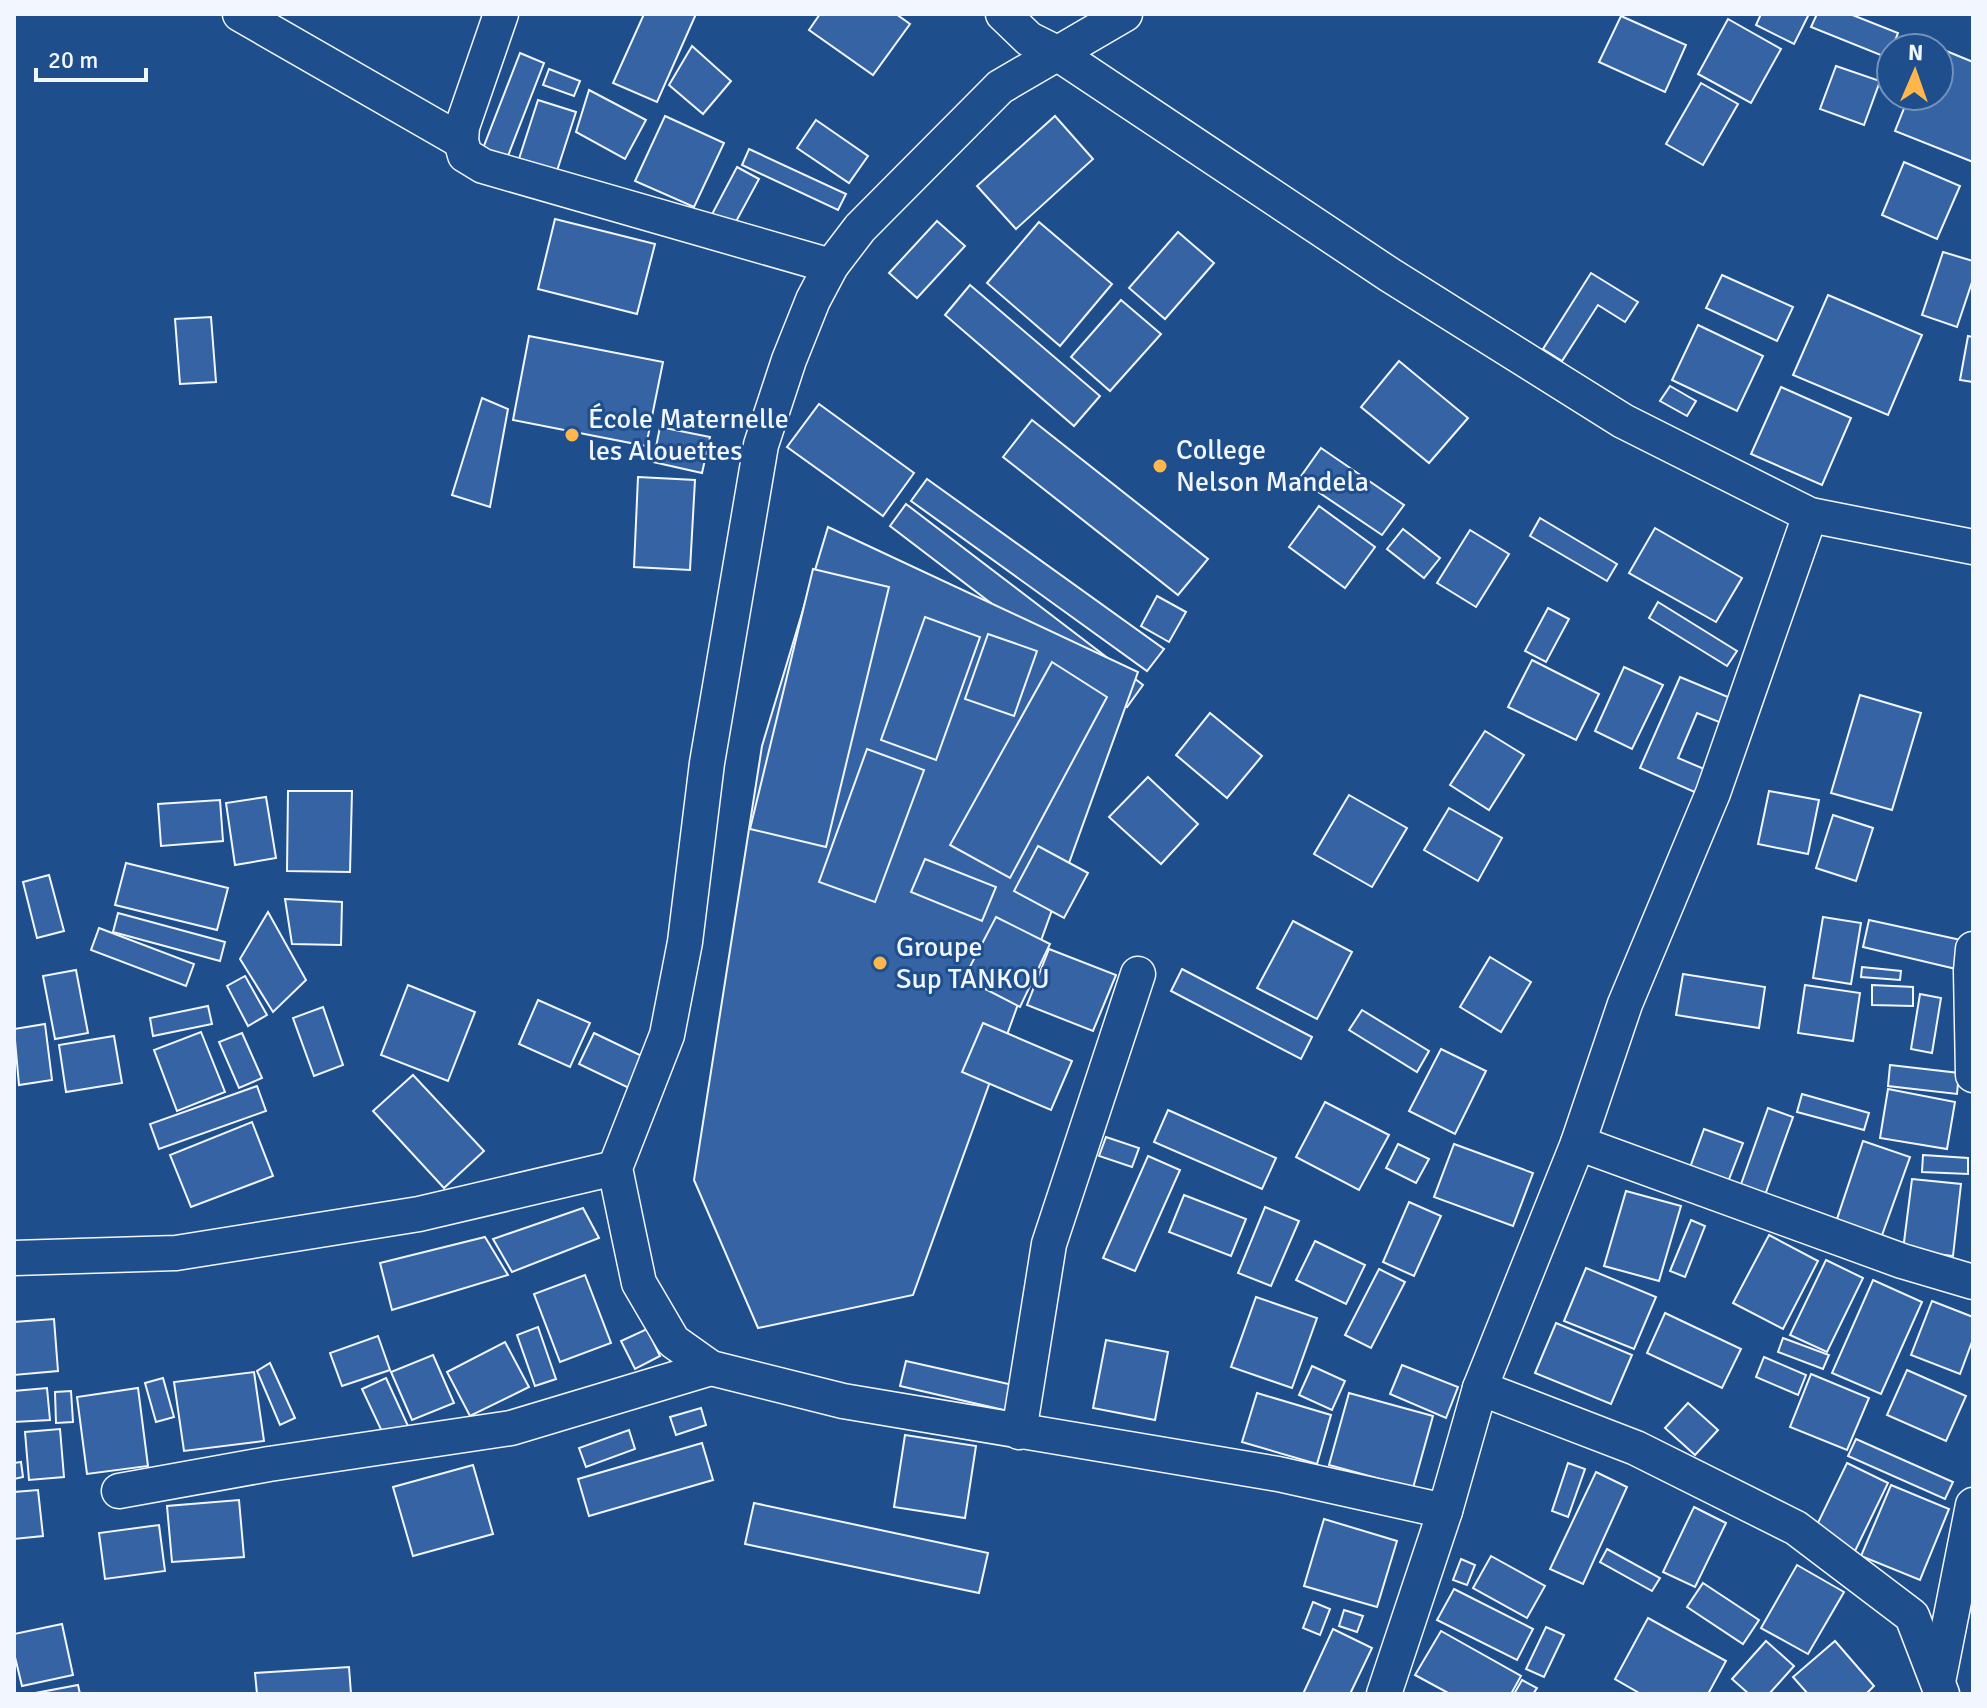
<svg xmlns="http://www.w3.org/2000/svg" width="1987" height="1708" viewBox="0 0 1987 1708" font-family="Signika,sans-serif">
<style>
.building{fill:#3563a3;stroke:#f2f6ff;stroke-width:2}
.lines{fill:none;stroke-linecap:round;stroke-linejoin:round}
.street-casing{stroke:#f2f6ff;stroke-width:37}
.street{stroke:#1f4e8c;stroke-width:34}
.poi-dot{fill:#ffb74d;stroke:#1f4e8c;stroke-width:3}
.labels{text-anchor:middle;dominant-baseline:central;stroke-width:6;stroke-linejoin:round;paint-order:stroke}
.poi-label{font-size:28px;fill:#f2f6ff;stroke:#1f4e8c;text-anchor:start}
</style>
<rect width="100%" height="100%" fill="#1f4e8c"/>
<!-- building -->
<g class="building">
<polygon points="644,14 696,14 657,102 613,83"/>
<polygon points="820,14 896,14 910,24 873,75 809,30"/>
<polygon points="1761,14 1809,14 1794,44 1756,25"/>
<polygon points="1817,14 1850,14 1898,33 1888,58 1811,27"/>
<polygon points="1621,16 1686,45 1665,92 1599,62"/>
<polygon points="1728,19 1781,49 1751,103 1698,74"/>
<polygon points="692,46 731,81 703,114 669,85"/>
<polygon points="1939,48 1973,62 1973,162 1895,131 1909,96 1939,96"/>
<polygon points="520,53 544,63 506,161 482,151"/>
<polygon points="1836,66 1880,81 1864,125 1820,109"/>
<polygon points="549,69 580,81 574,96 543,85"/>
<polygon points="1701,83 1738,104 1703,165 1666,144"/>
<polygon points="589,90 646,120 625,159 576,132"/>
<polygon points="538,100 576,112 555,177 517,165"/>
<polygon points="665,116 724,143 694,207 635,181"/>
<polygon points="1055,116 1093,159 1016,229 977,186"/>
<polygon points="816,120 868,156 849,183 797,148"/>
<polygon points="749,149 846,194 838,210 742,165"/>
<polygon points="1904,162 1960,186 1937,239 1882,215"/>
<polygon points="737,167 759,179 732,229 710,218"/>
<polygon points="555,219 655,244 637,314 538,289"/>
<polygon points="937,221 965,246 917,298 889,273"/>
<polygon points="1039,222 1112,284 1060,346 987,283"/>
<polygon points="1178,232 1214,263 1165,319 1129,288"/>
<polygon points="1943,252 1973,261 1973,279 1957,327 1922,315"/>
<polygon points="1591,273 1638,302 1625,322 1598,305 1562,361 1543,349"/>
<polygon points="1722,275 1793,307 1777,341 1706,308"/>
<polygon points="970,285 1100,396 1074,426 945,315"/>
<polygon points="1828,295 1922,335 1888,415 1793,375"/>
<polygon points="1121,300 1161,334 1110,391 1071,357"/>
<polygon points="211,317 216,382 180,384 175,319"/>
<polygon points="1698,325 1763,356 1737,411 1672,380"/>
<polygon points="529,336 663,362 646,446 513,420"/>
<polygon points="1968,336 1973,337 1973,382 1960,380"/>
<polygon points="1399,361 1468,418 1429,463 1361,407"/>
<polygon points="1670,386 1696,401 1687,416 1660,401"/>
<polygon points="1781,387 1851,418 1822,485 1751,454"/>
<polygon points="482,398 508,409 490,507 452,495"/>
<polygon points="819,404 914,473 883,516 787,447"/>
<polygon points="1032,420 1208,559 1178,595 1003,457"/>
<polygon points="660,427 710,437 702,473 653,462"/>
<polygon points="1321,448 1404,505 1382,535 1299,479"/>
<polygon points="638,477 695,480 690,570 634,567"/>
<polygon points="927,479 1164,649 1147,671 911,501"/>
<polygon points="906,504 1143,685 1127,707 890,526"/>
<polygon points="1319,506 1375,547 1345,588 1289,547"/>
<polygon points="1540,518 1617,564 1607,581 1530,536"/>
<polygon points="828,527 1138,672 913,1295 758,1328 694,1180 762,746"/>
<polygon points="1655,528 1742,578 1716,622 1629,573"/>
<polygon points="1403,529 1440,558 1424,578 1387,549"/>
<polygon points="1470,530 1509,554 1476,607 1437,583"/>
<polygon points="813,569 889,587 826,847 750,829"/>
<polygon points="1157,596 1186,612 1169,642 1141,626"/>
<polygon points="1658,602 1737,651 1727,666 1649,618"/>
<polygon points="1548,608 1569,619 1546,662 1525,651"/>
<polygon points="925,617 980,637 936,760 881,740"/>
<polygon points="988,634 1037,651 1014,716 965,699"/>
<polygon points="1532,660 1599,694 1576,740 1508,707"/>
<polygon points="1052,662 1107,697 1010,878 950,845"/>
<polygon points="1624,667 1663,685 1632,749 1595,731"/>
<polygon points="1680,677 1740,702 1729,726 1697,713 1678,758 1709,771 1699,794 1640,768"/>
<polygon points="1860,695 1921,713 1892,810 1831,793"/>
<polygon points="1210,713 1262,756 1227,798 1176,755"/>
<polygon points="1485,731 1524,755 1489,810 1450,785"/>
<polygon points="867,749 924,770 875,902 819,882"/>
<polygon points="1148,777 1198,824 1161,864 1109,817"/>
<polygon points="288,791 352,791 350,872 287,871"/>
<polygon points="1769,791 1819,800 1808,854 1758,844"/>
<polygon points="1349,795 1407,828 1372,887 1314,854"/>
<polygon points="266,797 276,858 235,865 226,803"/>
<polygon points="220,800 223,841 161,846 158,804"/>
<polygon points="1449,808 1502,838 1478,881 1424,850"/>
<polygon points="1833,815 1873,828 1856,881 1816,868"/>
<polygon points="1038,846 1088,873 1064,918 1014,891"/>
<polygon points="925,859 996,887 982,921 911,892"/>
<polygon points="126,863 228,888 217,930 115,905"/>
<polygon points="49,875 64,931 37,938 23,882"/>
<polygon points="285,899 342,902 341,945 292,944"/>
<polygon points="268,912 306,980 273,1012 240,959"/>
<polygon points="118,913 225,942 220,961 113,932"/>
<polygon points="996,917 1050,944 1020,1007 964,978"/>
<polygon points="1823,917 1861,923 1851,984 1813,978"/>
<polygon points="1869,920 1961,940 1956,969 1863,947"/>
<polygon points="1293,921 1352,952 1317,1019 1257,988"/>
<polygon points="99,928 194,964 186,986 91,950"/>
<polygon points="1049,949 1116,975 1093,1031 1027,1005"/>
<polygon points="1490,957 1531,982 1501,1032 1460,1007"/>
<polygon points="1862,967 1901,971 1900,980 1861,977"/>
<polygon points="1182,969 1312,1037 1301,1059 1171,991"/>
<polygon points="76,970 88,1033 55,1039 43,976"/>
<polygon points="1683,974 1765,987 1759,1028 1676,1015"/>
<polygon points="245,976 267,1015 248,1026 227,986"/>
<polygon points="408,985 475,1012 448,1081 381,1055"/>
<polygon points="1805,985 1860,993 1853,1041 1798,1033"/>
<polygon points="1872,985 1913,987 1913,1006 1872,1005"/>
<polygon points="1920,994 1941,998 1932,1053 1911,1049"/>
<polygon points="538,1000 590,1023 570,1067 519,1044"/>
<polygon points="208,1006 212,1024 153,1036 150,1018"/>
<polygon points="323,1007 343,1065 314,1076 293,1018"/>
<polygon points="1362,1010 1429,1051 1417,1072 1349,1030"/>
<polygon points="983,1023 1072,1061 1051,1110 962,1072"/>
<polygon points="45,1024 52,1080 19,1085 14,1029"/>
<polygon points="201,1032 225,1092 177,1111 154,1050"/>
<polygon points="242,1033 262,1078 239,1088 219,1042"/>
<polygon points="594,1033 646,1058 631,1089 579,1064"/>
<polygon points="114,1036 122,1083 66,1092 59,1045"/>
<polygon points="1441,1049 1486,1071 1455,1134 1409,1111"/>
<polygon points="1890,1065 1959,1073 1957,1094 1888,1086"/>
<polygon points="413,1075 484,1151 444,1188 373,1111"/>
<polygon points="257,1086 266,1111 159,1149 150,1124"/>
<polygon points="1888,1089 1955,1102 1947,1149 1880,1138"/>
<polygon points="1802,1094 1869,1113 1864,1130 1797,1112"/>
<polygon points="1325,1102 1389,1135 1359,1190 1296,1157"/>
<polygon points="1768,1108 1793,1117 1765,1195 1740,1187"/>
<polygon points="1168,1110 1276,1158 1262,1189 1154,1142"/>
<polygon points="252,1122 273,1176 191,1207 170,1155"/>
<polygon points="1704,1129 1743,1143 1726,1187 1688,1173"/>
<polygon points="1106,1137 1139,1148 1132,1167 1099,1156"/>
<polygon points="1863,1141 1910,1157 1881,1238 1836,1222"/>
<polygon points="1398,1144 1429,1159 1416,1183 1386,1168"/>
<polygon points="1454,1144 1533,1173 1513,1226 1434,1197"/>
<polygon points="1923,1155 1968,1158 1968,1174 1922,1172"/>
<polygon points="1148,1156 1180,1170 1135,1271 1103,1258"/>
<polygon points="1912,1179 1961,1184 1953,1256 1903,1250"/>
<polygon points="1626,1191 1681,1206 1659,1281 1604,1266"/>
<polygon points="1184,1195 1246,1219 1231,1256 1169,1232"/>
<polygon points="1409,1202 1441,1216 1414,1276 1383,1262"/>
<polygon points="1265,1207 1299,1221 1271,1286 1238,1273"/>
<polygon points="583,1208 599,1238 512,1272 493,1239"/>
<polygon points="1691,1220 1705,1226 1685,1277 1670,1271"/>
<polygon points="1769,1235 1818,1261 1783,1329 1733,1303"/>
<polygon points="485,1237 508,1275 392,1310 380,1263"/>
<polygon points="1315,1241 1365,1265 1346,1304 1296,1280"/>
<polygon points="1826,1260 1863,1278 1827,1352 1790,1335"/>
<polygon points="1586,1268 1656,1297 1634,1349 1564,1321"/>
<polygon points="1379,1269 1405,1282 1371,1348 1345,1335"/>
<polygon points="585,1275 611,1343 560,1362 534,1294"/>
<polygon points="1873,1280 1922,1302 1881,1394 1832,1373"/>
<polygon points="1256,1297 1317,1318 1292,1388 1231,1367"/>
<polygon points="1932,1301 1973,1317 1973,1339 1960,1374 1911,1355"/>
<polygon points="1665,1313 1741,1349 1722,1388 1647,1353"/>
<polygon points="54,1319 58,1371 14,1375 14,1322"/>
<polygon points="1556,1323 1632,1355 1611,1404 1535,1373"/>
<polygon points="538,1327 556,1379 535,1386 517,1335"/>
<polygon points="647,1329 660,1356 635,1369 621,1341"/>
<polygon points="378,1336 390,1370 342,1386 330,1353"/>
<polygon points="1783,1338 1829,1355 1823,1369 1778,1352"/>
<polygon points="1106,1340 1168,1352 1155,1420 1093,1408"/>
<polygon points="505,1342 529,1387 470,1416 447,1372"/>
<polygon points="433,1355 454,1403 412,1420 391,1372"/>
<polygon points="1764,1357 1806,1375 1798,1395 1756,1377"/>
<polygon points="906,1361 1013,1385 1008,1411 900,1386"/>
<polygon points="270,1363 295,1418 280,1425 257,1371"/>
<polygon points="1402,1365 1458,1387 1446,1418 1390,1394"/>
<polygon points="1312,1366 1345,1381 1332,1410 1299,1395"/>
<polygon points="1907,1370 1966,1396 1946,1441 1887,1415"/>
<polygon points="254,1372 264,1441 184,1451 174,1382"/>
<polygon points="1811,1374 1869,1398 1847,1450 1790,1427"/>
<polygon points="163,1378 174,1417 156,1422 145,1383"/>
<polygon points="386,1378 408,1426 385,1438 362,1389"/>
<polygon points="47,1388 50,1420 14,1422 14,1391"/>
<polygon points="138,1388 148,1466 87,1474 77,1397"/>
<polygon points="71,1391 73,1422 56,1423 55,1392"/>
<polygon points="1257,1393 1331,1415 1317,1464 1242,1442"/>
<polygon points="1349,1393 1433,1416 1413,1488 1329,1465"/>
<polygon points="1688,1403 1718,1430 1695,1455 1665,1428"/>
<polygon points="701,1408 706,1425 676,1435 670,1417"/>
<polygon points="60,1429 64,1477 29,1480 25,1432"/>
<polygon points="629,1430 635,1449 586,1467 579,1448"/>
<polygon points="905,1435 976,1446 965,1518 894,1507"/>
<polygon points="1856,1439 1953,1482 1945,1499 1848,1456"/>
<polygon points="702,1443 713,1480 589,1516 578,1479"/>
<polygon points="21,1462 23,1477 14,1479 14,1463"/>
<polygon points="1568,1463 1585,1469 1568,1517 1552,1511"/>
<polygon points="1847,1463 1888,1483 1855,1551 1814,1531"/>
<polygon points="473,1465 493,1534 413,1556 393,1487"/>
<polygon points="1596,1472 1627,1487 1583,1584 1550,1569"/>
<polygon points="1891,1485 1949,1509 1920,1580 1861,1556"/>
<polygon points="38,1490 43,1536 14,1539 14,1492"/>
<polygon points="239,1500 244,1557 172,1562 167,1506"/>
<polygon points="754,1503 988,1553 979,1593 745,1544"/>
<polygon points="1694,1507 1726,1523 1695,1587 1663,1572"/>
<polygon points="1324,1519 1397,1541 1377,1607 1304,1586"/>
<polygon points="159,1525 165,1571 105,1579 99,1533"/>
<polygon points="1607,1549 1660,1578 1652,1591 1600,1562"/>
<polygon points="1491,1556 1545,1586 1527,1618 1473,1588"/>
<polygon points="1461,1559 1475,1565 1467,1585 1453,1580"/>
<polygon points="1797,1565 1844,1592 1808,1654 1761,1628"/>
<polygon points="1703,1583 1759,1620 1743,1644 1687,1607"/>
<polygon points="1454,1589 1533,1629 1517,1660 1437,1620"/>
<polygon points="1313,1602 1330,1609 1320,1635 1303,1628"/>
<polygon points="1344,1610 1363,1616 1357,1632 1339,1626"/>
<polygon points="1648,1618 1726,1661 1708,1694 1641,1694 1615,1679"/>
<polygon points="62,1624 73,1675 22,1686 14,1653 14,1634"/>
<polygon points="1546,1627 1564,1635 1544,1677 1526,1669"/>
<polygon points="1333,1629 1372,1648 1350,1694 1303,1694"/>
<polygon points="1441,1631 1521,1676 1511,1694 1450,1694 1415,1675"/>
<polygon points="1766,1641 1794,1666 1769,1694 1749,1694 1732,1679"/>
<polygon points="1835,1641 1874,1686 1866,1694 1808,1694 1793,1677"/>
<polygon points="349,1667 351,1694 257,1694 255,1673"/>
<polygon points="1522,1680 1537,1688 1533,1694 1514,1694"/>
<polygon points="78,1685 80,1694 30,1694"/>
</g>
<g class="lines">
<!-- street casing -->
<g class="street-casing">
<g id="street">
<polyline points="240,14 461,141"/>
<polyline points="501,14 462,127 461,141 465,155 483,166 831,266"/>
<polyline points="1003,14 1029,39 1057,53 1390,275 1623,421 1810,515 1973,547"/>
<polyline points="1125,14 1000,87 860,228 831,266 813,300 789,360 761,445 707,763 685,942 667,1035 615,1168 628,1231 639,1283 673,1341 711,1368 843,1401 1278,1474 1445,1511"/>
<polyline points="1973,949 1971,971 1973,1075"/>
<polyline points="1578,1143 1902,1261 1973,1282"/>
<polyline points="14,1258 176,1253 419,1214 615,1168"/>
<polyline points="1480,1388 1636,1448 1796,1528 1912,1616 1942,1694"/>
<polyline points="1019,1432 1049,1244 1138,974"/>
<polyline points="119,1491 269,1464 511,1428 711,1368"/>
<polyline points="1938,1682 1973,1505"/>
<polyline points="1384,1694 1445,1511 1480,1388 1578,1143 1625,1004 1713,793 1810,515"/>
</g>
</g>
<!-- street -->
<use href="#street" class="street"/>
</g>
<!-- markers -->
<g class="poi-dot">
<circle cx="572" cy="435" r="8"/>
<circle cx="1160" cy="466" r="8"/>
<circle cx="880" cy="963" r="8"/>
</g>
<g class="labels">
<!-- poi labels -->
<g class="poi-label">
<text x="588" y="419">École Maternelle<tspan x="588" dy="32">les Alouettes</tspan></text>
<text x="1176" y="450">College<tspan x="1176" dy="32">Nelson Mandela</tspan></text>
<text x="896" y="947">Groupe<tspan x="896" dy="32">Sup TANKOU</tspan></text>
</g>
</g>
<!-- border -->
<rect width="1987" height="1708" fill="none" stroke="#f2f6ff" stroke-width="32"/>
<!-- north arrow -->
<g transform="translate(1915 72) rotate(2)"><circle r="38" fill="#1f4e8c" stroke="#7391ba" stroke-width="2"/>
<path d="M0-6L14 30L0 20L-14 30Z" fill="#ffb74d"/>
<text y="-12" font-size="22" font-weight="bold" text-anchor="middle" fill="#f2f6ff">N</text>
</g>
<!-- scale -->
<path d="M36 68v12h110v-12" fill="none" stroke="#f2f6ff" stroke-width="4"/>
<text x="48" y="68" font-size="24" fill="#f2f6ff" stroke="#1f4e8c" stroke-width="6" paint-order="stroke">20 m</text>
</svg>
